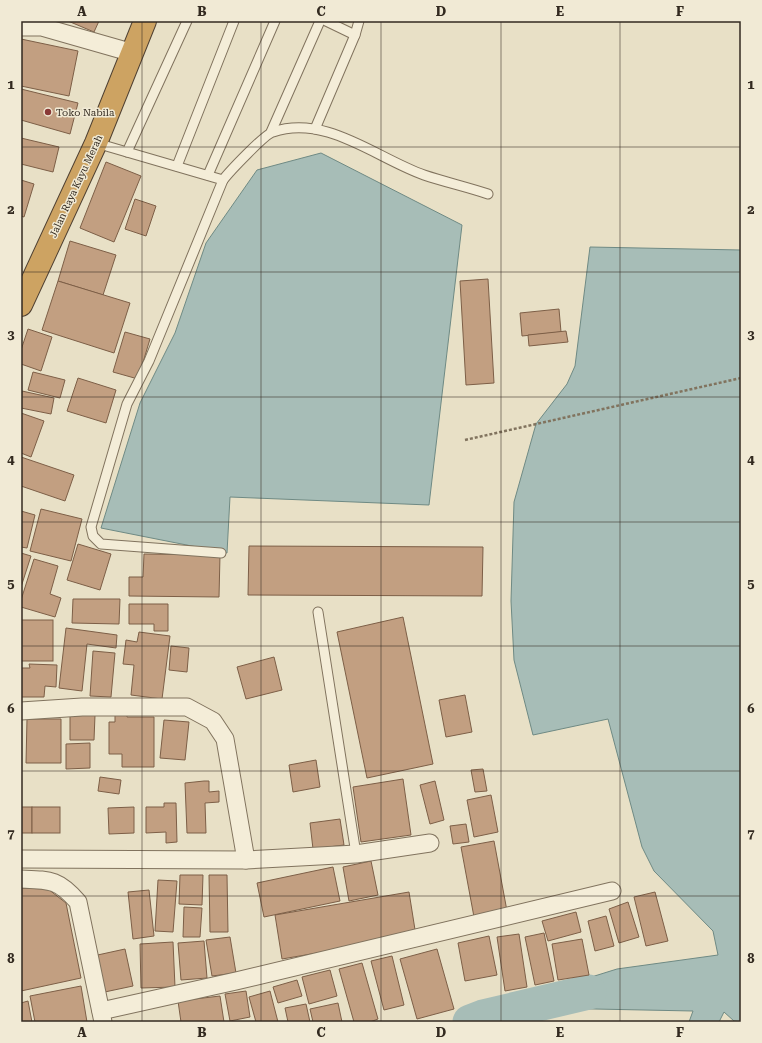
<svg xmlns="http://www.w3.org/2000/svg" width="762" height="1043" viewBox="0 0 762 1043" font-family="'Roboto Serif',serif">
<style>
.water{fill:#a7bdb7;stroke:#6f8a84}
.lines{fill:none;stroke-linecap:round;stroke-linejoin:round}
.river{stroke:#a7bdb7;stroke-width:35}
.building{fill:#c29f81;stroke:#7d5f47}
.lane-casing{stroke:#81735e;stroke-width:11}
.street-casing{stroke:#81735e;stroke-width:19}
.highway-casing{stroke:#504132;stroke-width:24}
.path{stroke:#81735e;stroke-width:2.5;stroke-dasharray:3 2;stroke-linecap:butt}
.lane{stroke:#f4edd8;stroke-width:9}
.street{stroke:#f4edd8;stroke-width:17}
.highway{stroke:#cda362;stroke-width:22}
.grid{fill:none;stroke:#332a20;stroke-width:1;stroke-opacity:0.55}
.poi-dot{fill:#893936;stroke:#f1ead5;stroke-width:1.5}
.labels{text-anchor:middle;dominant-baseline:central;stroke-width:3;stroke-linejoin:round;paint-order:stroke}
.poi-label{font-size:10px;fill:#332a20;stroke:#f1ead5;text-anchor:start}
.street-label{font-size:10px;fill:#332a20;stroke:#f1ead5}
.neatline{fill:none;stroke:#332a20;stroke-width:1.5}
.grid-label{font-size:13px;text-anchor:middle;font-weight:bold;fill:#332a20}
</style>
<rect width="100%" height="100%" fill="#e8e0c6"/>
<!-- water -->
<g class="water">
<polygon points="321,153 462,225 429,505 230,497 227,553 101,528 140,403 175,333 206,243 257,170"/>
<polygon points="590,247 741,250 741,1022 734,1021 724,1012 719,1022 689,1022 693,1011 545,1008 540,993 617,969 718,955 713,931 654,871 642,847 608,719 533,735 514,660 511,601 514,502 536,424 567,384 575,366"/>
</g>
<g class="lines">
<!-- river -->
<polyline class="river" points="470,1022 483,1017 589,992"/>
</g>
<!-- building -->
<g class="building">
<polygon points="68,21 99,21 94,32"/>
<polygon points="21,39 78,51 69,96 21,86"/>
<polygon points="21,89 78,103 70,134 21,120"/>
<polygon points="21,138 59,147 53,172 21,164"/>
<polygon points="106,162 141,176 114,242 80,228"/>
<polygon points="21,180 34,184 24,217 21,216"/>
<polygon points="135,199 156,206 146,236 125,229"/>
<polygon points="70,241 116,255 103,295 58,281"/>
<polygon points="488,279 494,383 466,385 460,281"/>
<polygon points="58,281 130,303 114,353 42,330"/>
<polygon points="559,309 561,332 522,336 520,313"/>
<polygon points="28,329 52,337 41,371 21,364 21,350"/>
<polygon points="566,331 568,342 529,346 528,335"/>
<polygon points="125,332 150,339 138,379 113,372"/>
<polygon points="33,372 65,380 60,398 28,390"/>
<polygon points="78,378 116,390 106,423 67,411"/>
<polygon points="22,391 54,398 51,414 21,408"/>
<polygon points="21,413 44,421 31,457 21,453"/>
<polygon points="21,457 74,475 65,501 21,486"/>
<polygon points="41,509 82,519 71,561 30,551"/>
<polygon points="21,511 35,515 27,548 21,547"/>
<polygon points="78,544 111,554 100,590 67,580"/>
<polygon points="249,546 483,547 482,596 248,595"/>
<polygon points="21,553 31,556 21,587"/>
<polygon points="144,554 220,555 219,597 129,596 129,577 143,577"/>
<polygon points="34,559 58,566 50,594 61,598 55,617 21,607 21,600"/>
<polygon points="73,599 120,599 119,624 72,623"/>
<polygon points="129,604 168,604 168,631 154,631 154,624 129,624"/>
<polygon points="403,617 433,764 367,778 337,632"/>
<rect x="21" y="620" width="32" height="41"/>
<polygon points="66,628 117,635 116,648 87,644 82,691 59,688"/>
<polygon points="139,632 170,636 162,699 131,695 134,665 123,664 126,640 137,642"/>
<polygon points="171,646 189,648 187,672 169,670"/>
<polygon points="93,651 115,653 111,697 90,696"/>
<polygon points="274,657 282,690 246,699 237,667"/>
<polygon points="29,664 57,665 56,687 45,686 44,697 21,697 21,668 30,668"/>
<polygon points="465,695 472,732 446,737 439,700"/>
<polygon points="115,712 127,712 127,717 154,717 154,767 122,767 122,754 109,754 109,722 115,722"/>
<polygon points="95,715 94,740 70,740 70,716"/>
<polygon points="27,719 61,719 61,763 26,763"/>
<polygon points="164,720 189,722 185,760 160,758"/>
<polygon points="90,743 90,768 66,769 66,744"/>
<polygon points="316,760 320,787 293,792 289,765"/>
<polygon points="483,769 487,791 475,792 471,770"/>
<polygon points="100,777 121,780 119,794 98,791"/>
<polygon points="403,779 411,835 361,842 353,787"/>
<polygon points="204,781 209,781 209,792 219,791 219,802 205,803 206,833 187,833 185,783"/>
<polygon points="435,781 444,820 430,824 420,785"/>
<polygon points="491,795 498,832 474,837 467,800"/>
<polygon points="164,803 176,803 177,842 166,843 166,832 146,833 146,807 164,807"/>
<rect x="21" y="807" width="11" height="26"/>
<rect x="32" y="807" width="28" height="26"/>
<polygon points="134,807 134,833 109,834 108,808"/>
<polygon points="340,819 344,845 313,849 310,823"/>
<polygon points="466,824 469,842 453,844 450,826"/>
<polygon points="494,841 507,911 474,917 461,847"/>
<polygon points="371,861 378,895 349,901 343,867"/>
<polygon points="333,867 340,901 264,917 257,883"/>
<polygon points="180,875 203,875 202,905 179,904"/>
<polygon points="209,875 227,875 228,932 210,932"/>
<polygon points="158,880 177,881 173,932 155,931"/>
<polygon points="21,888 48,889 66,903 81,978 21,991"/>
<polygon points="149,890 154,936 133,939 128,892"/>
<polygon points="409,892 416,936 282,959 275,915"/>
<polygon points="655,892 668,941 646,946 634,897"/>
<polygon points="628,902 639,937 619,943 609,909"/>
<polygon points="184,907 202,908 200,937 183,937"/>
<polygon points="576,912 581,932 548,941 542,921"/>
<polygon points="606,916 614,946 595,951 588,921"/>
<polygon points="544,933 554,981 535,985 525,937"/>
<polygon points="519,934 527,987 505,991 497,937"/>
<polygon points="489,936 497,975 465,981 458,943"/>
<polygon points="230,937 236,973 212,976 206,940"/>
<polygon points="582,939 589,975 558,980 552,944"/>
<polygon points="204,941 207,978 181,980 178,943"/>
<polygon points="173,942 175,987 141,988 140,944"/>
<polygon points="125,949 133,986 100,993 93,956"/>
<polygon points="437,949 454,1009 417,1019 400,959"/>
<polygon points="392,956 404,1005 384,1010 371,961"/>
<polygon points="362,963 378,1019 370,1022 354,1022 339,969"/>
<polygon points="330,970 337,996 309,1004 302,977"/>
<polygon points="297,980 302,996 278,1003 273,987"/>
<polygon points="81,986 87,1022 35,1022 30,996"/>
<polygon points="246,991 250,1017 230,1021 225,994"/>
<polygon points="270,991 278,1022 256,1022 249,997"/>
<polygon points="220,996 224,1022 181,1022 178,1001"/>
<polygon points="28,1001 32,1022 21,1022 21,1003"/>
<polygon points="338,1003 342,1022 313,1022 310,1009"/>
<polygon points="306,1004 310,1022 288,1022 285,1008"/>
</g>
<g class="lines">
<!-- lane casing -->
<g class="lane-casing">
<g id="lane">
<polyline points="326,21 355,35"/>
<polyline points="315,129 355,35 359,21"/>
<polyline points="271,132 320,21"/>
<polyline points="96,143 223,180 149,361 127,404 91,527 93,536 101,544 221,553"/>
<polyline points="127,152 187,21"/>
<polyline points="177,166 234,21"/>
<polyline points="208,175 275,21"/>
<path d="M 223,180 C 229,172 265,134 273,132 C 326,114 376,158 424,175 C 445,182 467,187 488,194"/>
<polyline points="318,612 356,854"/>
</g>
</g>
<!-- street casing -->
<g class="street-casing">
<g id="street">
<polyline points="21,27 42,27 133,53"/>
<polyline points="21,711 82,707 187,707 213,721 225,739 246,860"/>
<polyline points="21,859 246,860 356,854 430,843"/>
<path d="M 21,879 C 50,880 58,879 78,902 L 103,1022"/>
<polyline points="101,1011 236,981 612,891"/>
</g>
</g>
<!-- highway casing -->
<g class="highway-casing">
<polyline id="highway" points="21,305 96,143 145,21"/>
</g>
<!-- path -->
<polyline class="path" points="465,440 741,378"/>
<!-- lane -->
<use href="#lane" class="lane"/>
<!-- street -->
<use href="#street" class="street"/>
<!-- highway -->
<use href="#highway" class="highway"/>
</g>
<!-- grid -->
<path class="grid" d="M 142,21 L 142,1022M 261,21 L 261,1022M 381,21 L 381,1022M 501,21 L 501,1022M 620,21 L 620,1022M 21,147 L 741,147M 21,272 L 741,272M 21,397 L 741,397M 21,522 L 741,522M 21,646 L 741,646M 21,771 L 741,771M 21,896 L 741,896"/>
<!-- markers -->
<circle class="poi-dot" cx="48" cy="112" r="4"/>
<g class="labels">
<!-- poi labels -->
<g class="poi-label">
<text x="56" y="112">Toko Nabila</text>
</g>
<!-- street labels -->
<g class="street-label">
<text transform="translate(76 186) rotate(-65)">Jalan Raya Kayu Merah</text>
</g>
</g>
<!-- border -->
<rect width="762" height="1043" fill="none" stroke="#f1ead5" stroke-width="44"/>
<rect x="22" y="22" width="718" height="999" class="neatline"/>
<g class="grid-label">
<text x="82" y="16">A</text>
<text x="202" y="16">B</text>
<text x="321" y="16">C</text>
<text x="441" y="16">D</text>
<text x="560" y="16">E</text>
<text x="680" y="16">F</text>
<text x="11" y="89">1</text>
<text x="751" y="89">1</text>
<text x="11" y="214">2</text>
<text x="751" y="214">2</text>
<text x="11" y="339">3</text>
<text x="751" y="339">3</text>
<text x="11" y="464">4</text>
<text x="751" y="464">4</text>
<text x="11" y="588">5</text>
<text x="751" y="588">5</text>
<text x="11" y="713">6</text>
<text x="751" y="713">6</text>
<text x="11" y="838">7</text>
<text x="751" y="838">7</text>
<text x="11" y="963">8</text>
<text x="751" y="963">8</text>
<text x="82" y="1037">A</text>
<text x="202" y="1037">B</text>
<text x="321" y="1037">C</text>
<text x="441" y="1037">D</text>
<text x="560" y="1037">E</text>
<text x="680" y="1037">F</text>
</g>
</svg>
